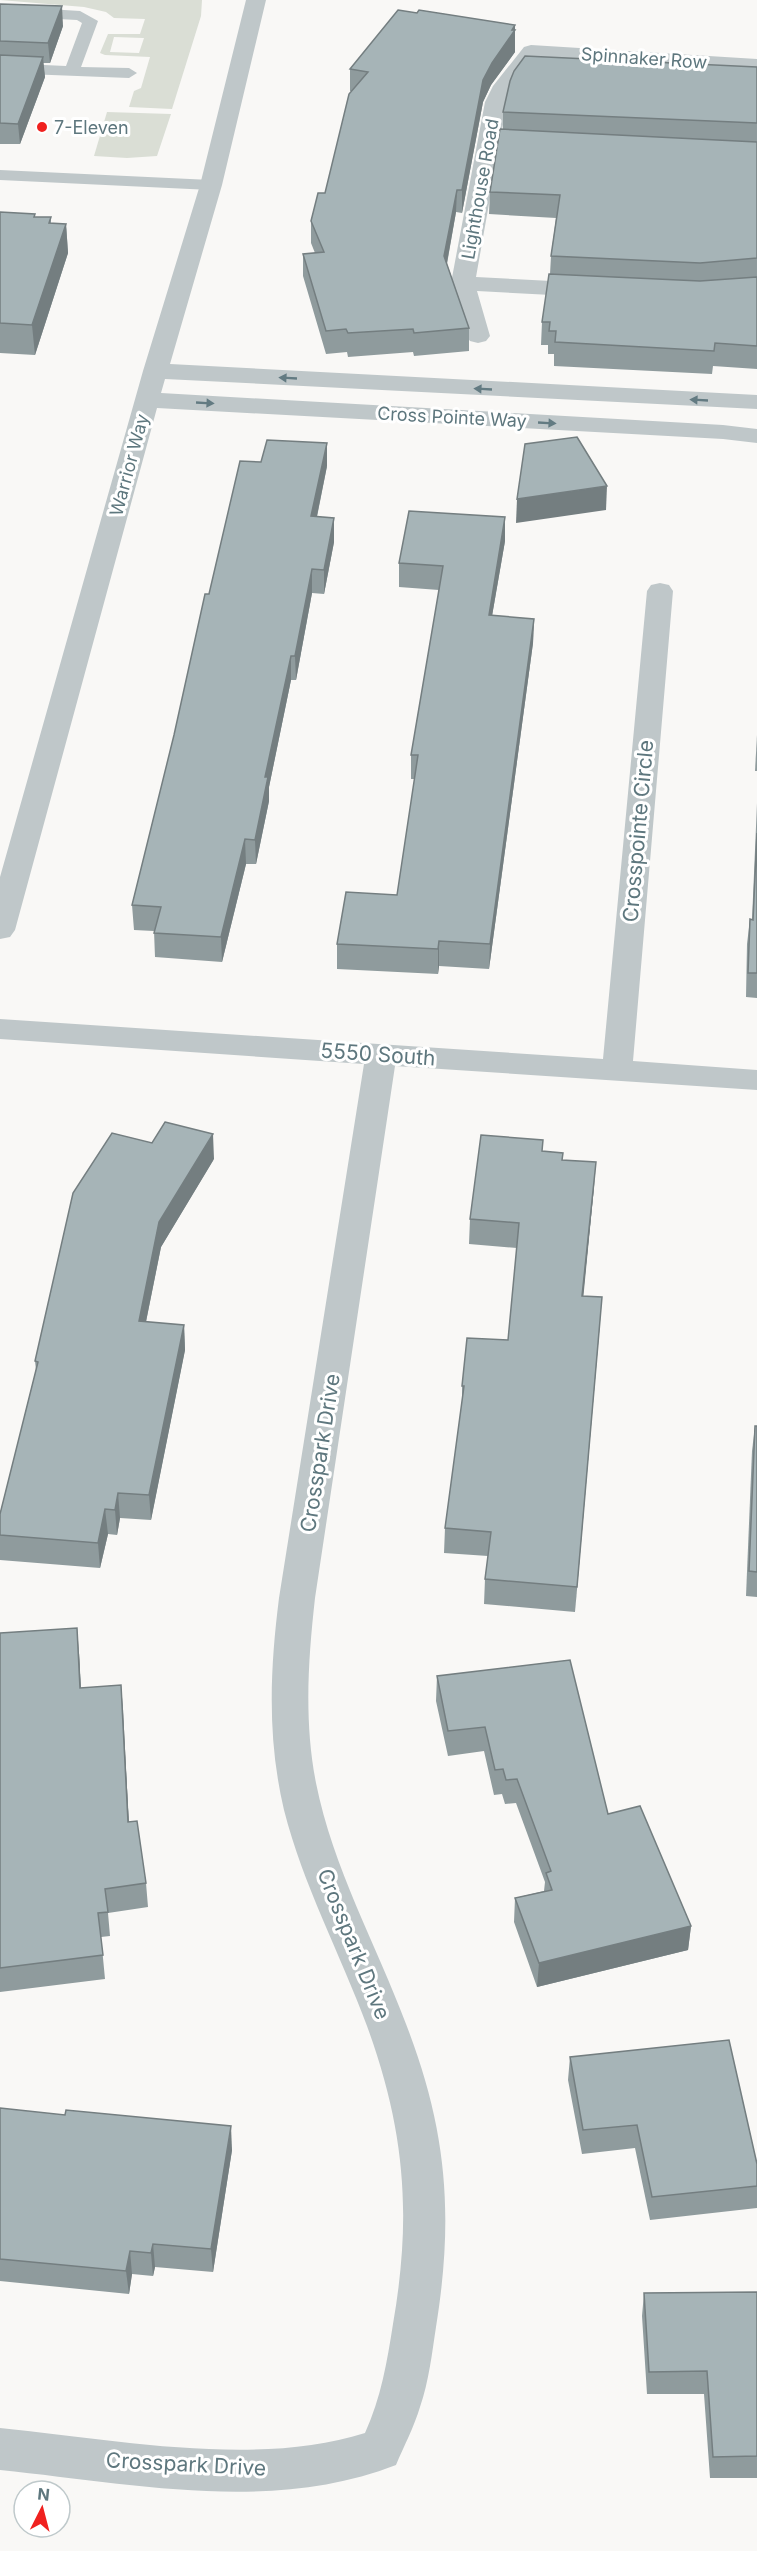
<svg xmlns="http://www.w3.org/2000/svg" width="757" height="2551" viewBox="0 0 757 2551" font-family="Inter,sans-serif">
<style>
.green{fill:#daded5;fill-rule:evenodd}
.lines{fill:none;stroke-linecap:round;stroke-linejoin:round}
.lane{fill:#bfc7c9;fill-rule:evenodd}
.street{fill:#bfc7c9;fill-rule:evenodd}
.wall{fill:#8f9b9d}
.shaded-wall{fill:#747e80}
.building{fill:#a6b4b7;stroke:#747e80;stroke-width:1.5}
.oneway{fill:#637b82}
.poi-dot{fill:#f0211f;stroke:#fff;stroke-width:2}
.labels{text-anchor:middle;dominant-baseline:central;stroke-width:6;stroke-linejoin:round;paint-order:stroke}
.far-street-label{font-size:18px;fill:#5e777e;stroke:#fff}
.far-poi-label{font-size:18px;fill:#5e777e;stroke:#fff;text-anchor:start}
.street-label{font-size:21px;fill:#5e777e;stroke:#fff}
</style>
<rect width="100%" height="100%" fill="#f9f8f6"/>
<!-- green -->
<g class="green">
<path d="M 0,0 L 202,0 L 201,16 L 172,109 L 129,107 L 134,91 L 141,88 L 150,57 L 105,55 L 100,53 L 108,34 L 140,34 L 145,19 L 114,18 L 106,12 L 84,7 ZM 114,37 L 143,38 L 144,38 L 139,53 L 110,52 Z"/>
<polygon points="107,112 171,114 157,156 127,158 94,156"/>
</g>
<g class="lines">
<!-- lane -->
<g class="lane">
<polygon points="0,6 80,11 98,21 81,67 129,68 137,73 129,78 0,73 0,63 66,66 82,23 77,20 0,16"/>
<polygon points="0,170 211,180 219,185 211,190 0,180"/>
</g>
<!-- street -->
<g class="street">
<polygon points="246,0 266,0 222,185 170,364 757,395 757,409 165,379 161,393 723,425 757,429 757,443 723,439 157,408 15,930 10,937 0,939 0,877 143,371 200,185"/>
<polygon points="531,45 757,59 757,71 537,58 511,92 507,102 476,277 590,283 598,285 602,290 598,295 590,297 477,291 490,336 486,341 478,343 470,341 466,336 451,283 485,102 493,86 524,47"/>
<path d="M 660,583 L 669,585 L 673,591 L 633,1061 L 757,1070 L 757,1090 L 395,1066 L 315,1598 C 308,1661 304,1721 316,1783 C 333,1868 376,1944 406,2024 C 447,2130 454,2215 436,2327 C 432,2353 429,2381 420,2407 C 414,2427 404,2446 396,2465 C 271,2514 129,2483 0,2470 L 0,2428 C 113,2439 256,2468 365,2433 C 381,2398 387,2362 393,2324 C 412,2215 405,2130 367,2026 C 340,1953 303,1885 284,1810 C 267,1738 270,1670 279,1598 L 364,1064 L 0,1039 L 0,1019 L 603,1059 L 647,591 L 651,585 Z"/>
</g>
</g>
<!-- wall -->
<g class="wall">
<polygon points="0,4 63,26 50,63 43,63 45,77 20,144 0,144"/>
<polygon points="515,30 515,52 491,85 483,102 462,213 456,212 447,264 469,328 469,351 414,356 413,352 348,357 347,352 326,354 303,276 303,254 315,253 311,243 311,221 325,193 352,91 350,91 350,69"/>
<polygon points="757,67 757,369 713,366 712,374 554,366 554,354 548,354 548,345 541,345 542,322 550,274 551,256 556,218 489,214 490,192 503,129 503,112"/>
<polygon points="0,212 35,214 35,217 51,217 51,223 66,224 68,253 35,355 0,353"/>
<polygon points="327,466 317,517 334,518 334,542 324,594 312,593 296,680 291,680 269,787 269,801 256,864 246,864 222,962 155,957 154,931 134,930 132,905 209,594"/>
<polygon points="505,541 492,616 534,619 533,643 489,969 439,966 438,974 337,969 337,944 397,895 415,779 411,779 411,755 439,590 399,587 399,563"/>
<polygon points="757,735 757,771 755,771"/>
<polygon points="757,803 757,998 746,997 747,944 750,919 752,920"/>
<polygon points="542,1151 563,1160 594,1187 583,1296 600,1322 575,1612 484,1604 485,1579 488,1556 444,1553 445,1528 462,1405 462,1386 508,1340 517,1248 469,1244 470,1219"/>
<polygon points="214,1159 161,1247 146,1322 184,1325 185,1350 151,1520 120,1518 117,1535 108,1534 100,1568 0,1560 0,1514 36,1370 35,1361"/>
<polygon points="755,1426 757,1426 757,1597 746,1596 752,1451"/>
<polygon points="0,1633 79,1653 81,1688 121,1685 129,1822 146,1883 148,1907 108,1913 110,1936 101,1937 105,1979 0,1992"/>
<polygon points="437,1676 608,1814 691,1926 688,1950 537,1987 514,1922 515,1898 544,1891 545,1882 516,1803 505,1804 502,1794 494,1795 484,1751 448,1756 436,1701"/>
<polygon points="570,2057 757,2164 757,2208 650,2220 635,2148 582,2154 568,2080"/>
<polygon points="0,2108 232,2150 213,2272 155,2267 153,2276 132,2274 129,2294 0,2281"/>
<polygon points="757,2292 757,2478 710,2478 704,2394 647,2394 642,2316 644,2293"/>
</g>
<!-- shaded-wall -->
<g class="shaded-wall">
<polygon points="62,6 63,26 50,63 48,43"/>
<polygon points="515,25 515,52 491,85 483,102 462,213 462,190 483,80 492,63"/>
<polygon points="43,57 45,77 20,144 18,124"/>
<polygon points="457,190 456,212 444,279 444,256"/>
<polygon points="66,224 68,253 35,355 32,325"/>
<polygon points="327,443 327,466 312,540 311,516"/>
<polygon points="607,486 606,510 516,523 517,499"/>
<polygon points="505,517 505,541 488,639 489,615"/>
<polygon points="334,518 334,542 324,594 324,570"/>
<polygon points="312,569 312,593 296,680 295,656"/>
<polygon points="534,619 533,643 489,969 490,944"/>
<polygon points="291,656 291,680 269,787 269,801 256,864 255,840 265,777"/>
<polygon points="245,839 246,864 222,962 221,937"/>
<polygon points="439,941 439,966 438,974 438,949"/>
<polygon points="213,1134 214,1159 161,1247 141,1346 139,1321 159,1222"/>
<polygon points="596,1162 594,1187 581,1321 582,1296"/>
<polygon points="602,1297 600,1322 575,1612 577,1587"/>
<polygon points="184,1325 185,1350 151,1520 149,1495"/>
<polygon points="118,1493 120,1518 117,1535 115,1510"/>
<polygon points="105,1509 108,1534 100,1568 98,1543"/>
<polygon points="77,1628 79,1653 82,1713 80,1688"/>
<polygon points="121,1685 123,1709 130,1847 128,1822"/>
<polygon points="691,1926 688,1950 537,1987 539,1963"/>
<polygon points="231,2126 232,2150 213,2272 211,2249"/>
<polygon points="153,2244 155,2267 153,2276 151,2253"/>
<polygon points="130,2251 132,2274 129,2294 126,2271"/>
</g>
<!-- building -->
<g class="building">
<polygon points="0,4 62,6 48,43 0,41"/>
<polygon points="398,10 417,13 419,10 515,25 512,30 515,30 492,63 483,80 462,190 457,190 444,256 469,328 414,333 413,329 348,333 346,329 326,331 303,254 324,252 311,221 318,193 325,193 349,94 368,72 350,69"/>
<polygon points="0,55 43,57 18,124 0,123"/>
<polygon points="525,56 757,67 757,123 503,112 510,81 514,71"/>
<polygon points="500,129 757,142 757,258 700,263 551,256 560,195 490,192"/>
<polygon points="0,212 35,214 34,217 51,217 49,223 66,224 32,325 0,323"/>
<polygon points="549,274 700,281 757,277 757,346 715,343 714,351 555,342 556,331 549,331 550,322 542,322"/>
<polygon points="577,437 607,486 517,499 525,444"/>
<polygon points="267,440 327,443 311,516 334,518 324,570 312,569 295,656 291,656 265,777 268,777 255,840 245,839 221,937 154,933 161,907 132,905 174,735 205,594 209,594 240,461 261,462"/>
<polygon points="409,511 505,517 489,615 534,619 490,944 439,941 438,949 337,944 346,892 397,895 418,755 411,755 443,566 399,563"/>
<polygon points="757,833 757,973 748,973 750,919 753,920"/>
<polygon points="165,1122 213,1134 159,1222 139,1321 184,1325 149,1495 118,1493 115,1510 105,1509 98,1543 0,1535 0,1514 38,1362 35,1361 73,1193 112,1133 152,1143"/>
<polygon points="481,1135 543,1140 542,1151 563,1153 562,1160 596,1162 582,1296 602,1297 577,1587 485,1579 491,1532 445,1528 464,1386 462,1386 467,1338 508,1340 519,1223 470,1219"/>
<polygon points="755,1426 757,1426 757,1572 749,1571"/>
<polygon points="77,1628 80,1688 121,1685 128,1822 137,1821 146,1883 105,1889 108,1912 98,1913 103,1955 0,1968 0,1633"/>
<polygon points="570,1660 608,1814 640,1806 691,1926 539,1963 515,1898 552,1890 546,1873 551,1871 517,1779 506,1780 503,1769 495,1770 485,1727 448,1731 437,1676"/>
<polygon points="729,2040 757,2164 757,2186 652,2197 637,2125 583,2130 570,2057"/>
<polygon points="0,2108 65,2115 66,2110 231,2126 211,2249 153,2244 151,2253 130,2251 126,2271 0,2259"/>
<polygon points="757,2292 757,2456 713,2457 707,2371 649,2372 644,2293"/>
</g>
<!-- one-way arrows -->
<defs><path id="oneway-solid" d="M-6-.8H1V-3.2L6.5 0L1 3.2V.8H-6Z" transform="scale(1.5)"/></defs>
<g class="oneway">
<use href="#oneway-solid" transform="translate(288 378) rotate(-177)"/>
<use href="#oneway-solid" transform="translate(483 389) rotate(-177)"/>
<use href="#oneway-solid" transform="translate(699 400) rotate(-177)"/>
<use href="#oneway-solid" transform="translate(205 403) rotate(3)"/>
<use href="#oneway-solid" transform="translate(547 423) rotate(3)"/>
</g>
<!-- markers -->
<circle class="poi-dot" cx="42" cy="127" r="6"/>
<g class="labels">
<!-- far-street labels -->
<g class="far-street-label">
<text transform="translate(644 58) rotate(4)">Spinnaker Row</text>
<text transform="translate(480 189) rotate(-80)">Lighthouse Road</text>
<text transform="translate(452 417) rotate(3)">Cross Pointe Way</text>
<text transform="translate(129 465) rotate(-75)">Warrior Way</text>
</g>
<!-- far-poi labels -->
<g class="far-poi-label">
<text x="54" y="127">7-Eleven</text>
</g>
<!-- street labels -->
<g class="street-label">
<text transform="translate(638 831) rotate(-85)">Crosspointe Circle</text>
<text transform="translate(378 1054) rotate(4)">5550 South</text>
<text transform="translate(320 1453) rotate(-81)">Crosspark Drive</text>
<text transform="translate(354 1944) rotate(68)">Crosspark Drive</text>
<text transform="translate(186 2464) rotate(3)">Crosspark Drive</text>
</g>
</g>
<!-- north arrow -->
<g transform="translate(42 2509) rotate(6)"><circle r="28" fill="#ffffff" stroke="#bfc9cb" stroke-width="1.5"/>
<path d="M0-4.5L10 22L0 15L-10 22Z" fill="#f0211f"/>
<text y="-9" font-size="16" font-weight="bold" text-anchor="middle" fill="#5e777e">N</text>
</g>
</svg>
